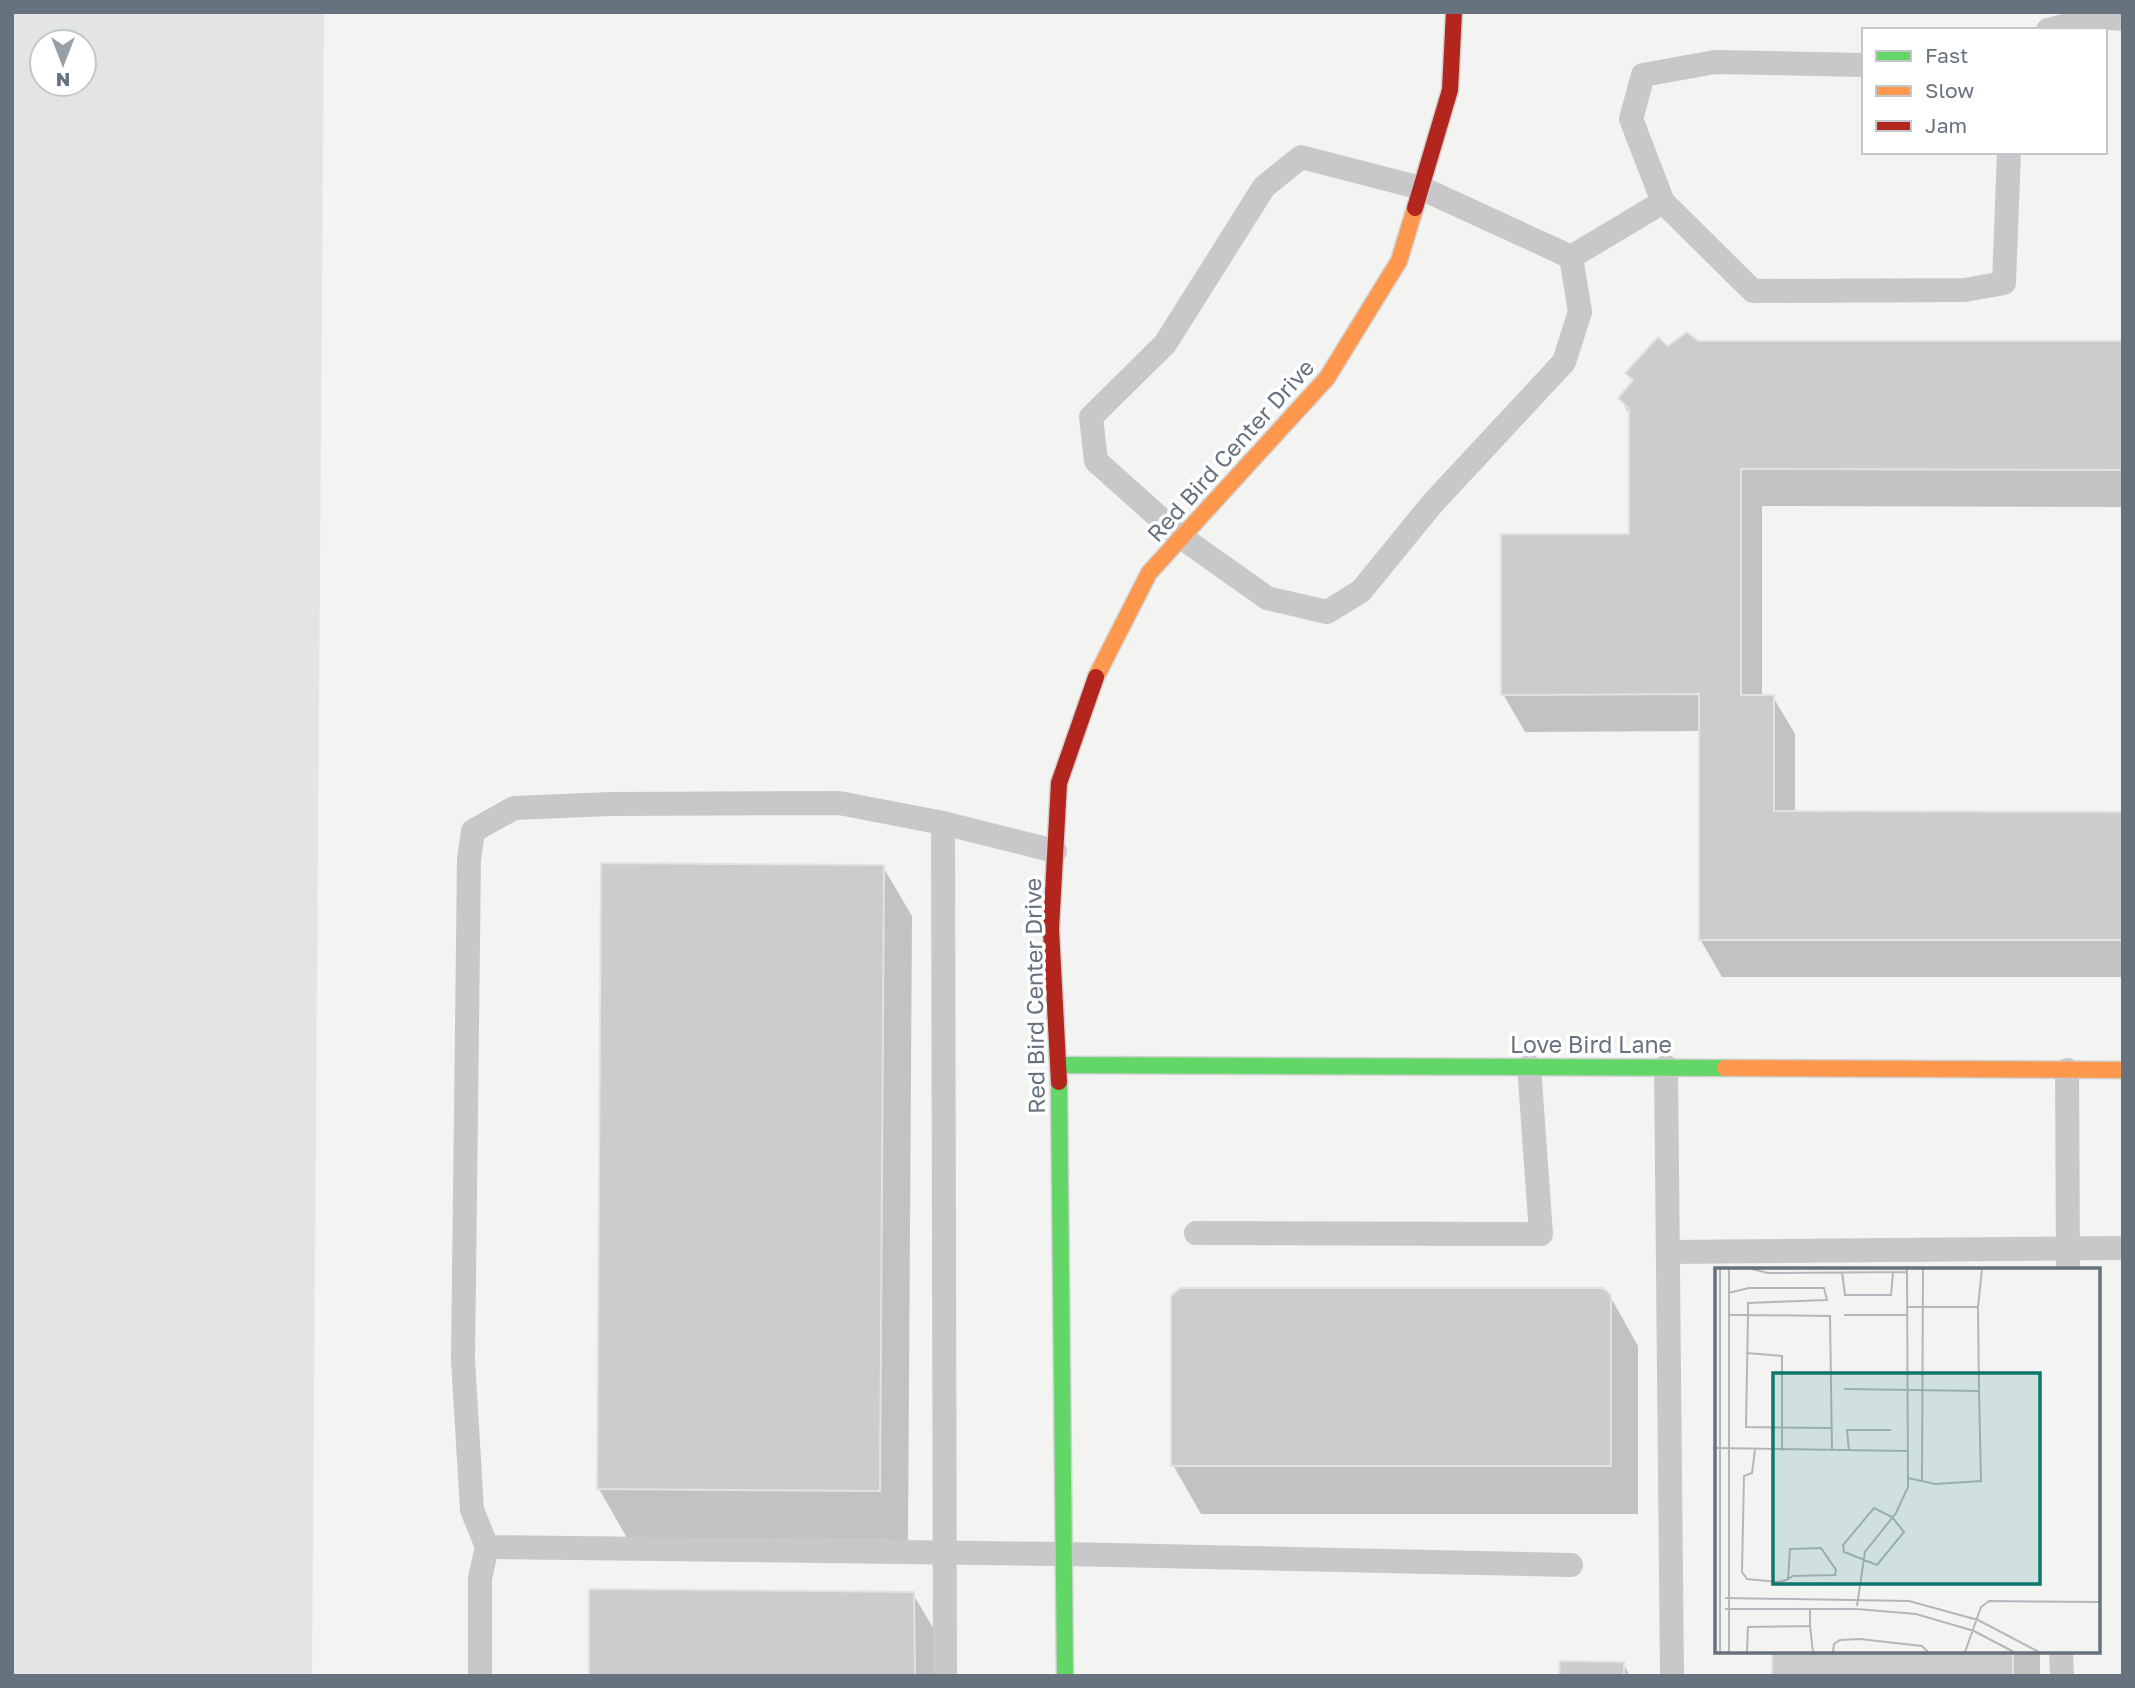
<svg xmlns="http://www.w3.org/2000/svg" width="2135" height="1688" viewBox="0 0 2135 1688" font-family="'Golos Text',sans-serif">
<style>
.built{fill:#e3e5e5;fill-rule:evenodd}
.shadow{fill:#0003}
.building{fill:#cbcccc;stroke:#e2e2e2;stroke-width:2}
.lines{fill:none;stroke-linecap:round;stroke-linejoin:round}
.fast-casing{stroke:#d0d1d1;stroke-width:19}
.slow-casing{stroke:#d0d1d1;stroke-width:19}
.jam-casing{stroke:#d0d1d1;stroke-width:19}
.lane{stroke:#c8c8ca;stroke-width:24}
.fast{stroke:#63d668;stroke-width:16}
.slow{stroke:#ff974d;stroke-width:16}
.jam{stroke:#b3261e;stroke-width:16}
.labels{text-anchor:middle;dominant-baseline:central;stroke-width:7;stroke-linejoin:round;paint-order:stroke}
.street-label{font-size:23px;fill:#67727f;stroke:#fff}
.inset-road{fill:none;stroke:#b3b7bd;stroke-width:2}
.view{fill:#0f766e;fill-opacity:0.15;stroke:#0f766e;stroke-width:3.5}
.inset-edge{fill:none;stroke:#67727f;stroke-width:3.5}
</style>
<rect width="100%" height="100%" fill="#f3f3f2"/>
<!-- built -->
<path class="built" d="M 12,12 L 324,12 L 312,1676 L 12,1676 ZM 42,42 L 84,42 L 84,84 L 42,84 Z"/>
<!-- shadow -->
<g class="shadow">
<polygon points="2123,342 2123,507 1762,506 1762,697 1773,697 1795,734 1795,813 2123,814 2123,977 1722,977 1700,939 1700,731 1525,732 1503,694 1631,535 1631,417 1620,398 1633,383 1628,373 1668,348 1697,343"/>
<polygon points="883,867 912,916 908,1540 627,1538 599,1489"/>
<polygon points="1610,1296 1638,1346 1638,1514 1201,1514 1173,1465"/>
<polygon points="913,1594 935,1631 935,1676 591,1676"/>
<rect x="1774" y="1651" width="266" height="25"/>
<polygon points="1623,1663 1630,1676 1561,1676"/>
</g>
<!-- building -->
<g class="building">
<polygon points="1687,332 1698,341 2123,341 2123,470 1741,469 1741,695 1774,695 1774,811 2123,812 2123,940 1699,940 1699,694 1501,695 1501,534 1629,534 1629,409 1618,398 1633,380 1625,373 1658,337 1668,346"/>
<polygon points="601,863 884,865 880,1491 597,1489"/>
<polygon points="1180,1288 1603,1288 1611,1295 1611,1466 1171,1466 1171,1296"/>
<polygon points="589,1589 914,1592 915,1676 589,1676"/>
<rect x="1772" y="1651" width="241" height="25"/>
<polygon points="1560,1661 1624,1662 1624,1676 1559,1676"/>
</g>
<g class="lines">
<!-- fast casing -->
<g class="fast-casing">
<g id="fast">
<polyline points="1059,1065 1725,1068"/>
<polyline points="1059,1082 1065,1676"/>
</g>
</g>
<!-- slow casing -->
<g class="slow-casing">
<g id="slow">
<polyline points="1096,677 1149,573 1327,378 1399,261 1415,208"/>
<polyline points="1725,1068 2123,1070"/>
</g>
</g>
<!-- jam casing -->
<g class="jam-casing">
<g id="jam">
<polyline points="1415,208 1450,90 1454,12"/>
<polyline points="1059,1082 1051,929 1059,783 1096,677"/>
</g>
</g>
<!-- lane -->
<g class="lane">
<polyline points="2048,30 2096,17 2123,19"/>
<polyline points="1864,65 1715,62 1643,75 1631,119 1663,202 1753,291 1965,290 2004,283 2009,152"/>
<polygon points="1301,157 1421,188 1571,257 1580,312 1564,362 1432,504 1361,591 1327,612 1267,598 1181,537 1096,461 1091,417 1165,344 1264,187"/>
<polyline points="1571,257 1663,202"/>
<polyline points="943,823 945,1676"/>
<polyline points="1055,851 943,823 839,803 611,804 514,808 473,831 469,859 463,1360 472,1510 487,1547 1066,1554 1571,1565"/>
<polyline points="1666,1067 1672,1676"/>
<polyline points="2067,1070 2068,1270"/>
<polyline points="1196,1233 1541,1234 1529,1066"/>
<polyline points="1668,1252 2123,1248"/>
<polyline points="2061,1651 2062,1676"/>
<polyline points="480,1676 480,1578 487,1547"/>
</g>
<!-- fast -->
<use href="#fast" class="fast"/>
<!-- slow -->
<use href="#slow" class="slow"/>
<!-- jam -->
<use href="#jam" class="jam"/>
</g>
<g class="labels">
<!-- street labels -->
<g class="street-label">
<text transform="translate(1230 450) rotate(-48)">Red Bird Center Drive</text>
<text transform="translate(1034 996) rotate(-91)">Red Bird Center Drive</text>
<text x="1591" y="1044">Love Bird Lane</text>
</g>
</g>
<!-- overview -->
<g transform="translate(1715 1268)">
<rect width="385" height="385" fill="#f3f3f2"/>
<path class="inset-road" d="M 14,1 L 14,384M 37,1 L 53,5 L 192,4M 127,4 L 130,27 L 176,27 L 178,4M 192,39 L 263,39 L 267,1M 263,39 L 264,123M 13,47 L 33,47 L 33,35 L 112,32 L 109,20 L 34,20 L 13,25M 129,47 L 192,47M 31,85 L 67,88 L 67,183M 129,121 L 264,123 L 266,213 L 220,216 L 193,210M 116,160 L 31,159 L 33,47 L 115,48 L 117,183M 0,180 L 193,183M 40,182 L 37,205 L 29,208 L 27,304 L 32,311 L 63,314 L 71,312 L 78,308 L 120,307 L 121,302 L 106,280 L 75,281 L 73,311M 134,183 L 132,162 L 176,162M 207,214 L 208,1M 159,240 L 177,249 L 189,264 L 162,297 L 129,284 L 128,277 ZM 10,330 L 194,333 L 263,352 L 324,384M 142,338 L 150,284 L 181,245 L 193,219 L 192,1M 10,341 L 142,341 L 201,346 L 259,363 L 299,384M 95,358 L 98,384M 5,384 L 5,1M 32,384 L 33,359 L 95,358 L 95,341M 118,384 L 119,376 L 125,372 L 145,371 L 207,378 L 213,384M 250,384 L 266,339 L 274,333 L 385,334"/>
<path class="view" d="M 58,105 L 325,105 L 325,316 L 58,316 Z"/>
<rect width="385" height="385" class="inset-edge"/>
</g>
<!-- border -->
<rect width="2135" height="1688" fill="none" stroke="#67727f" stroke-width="28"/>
<!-- legend -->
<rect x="1862" y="28" width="245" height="126" fill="#ffffff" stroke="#c2c7cc" stroke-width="2"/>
<rect x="1876" y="51" width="35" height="10" fill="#63d668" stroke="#c2c7cc" stroke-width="2"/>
<text x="1925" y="63" font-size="21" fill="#67727f">Fast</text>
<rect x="1876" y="86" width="35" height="10" fill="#ff974d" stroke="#c2c7cc" stroke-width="2"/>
<text x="1925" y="98" font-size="21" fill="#67727f">Slow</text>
<rect x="1876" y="121" width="35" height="10" fill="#b3261e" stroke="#c2c7cc" stroke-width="2"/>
<text x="1925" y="133" font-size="21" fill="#67727f">Jam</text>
<!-- north arrow -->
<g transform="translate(63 63) rotate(180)"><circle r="33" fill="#ffffff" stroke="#c2c7cc" stroke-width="2"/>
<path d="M0-5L12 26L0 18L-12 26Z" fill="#989fa7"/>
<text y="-10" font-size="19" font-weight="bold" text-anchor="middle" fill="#67727f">N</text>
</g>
</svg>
